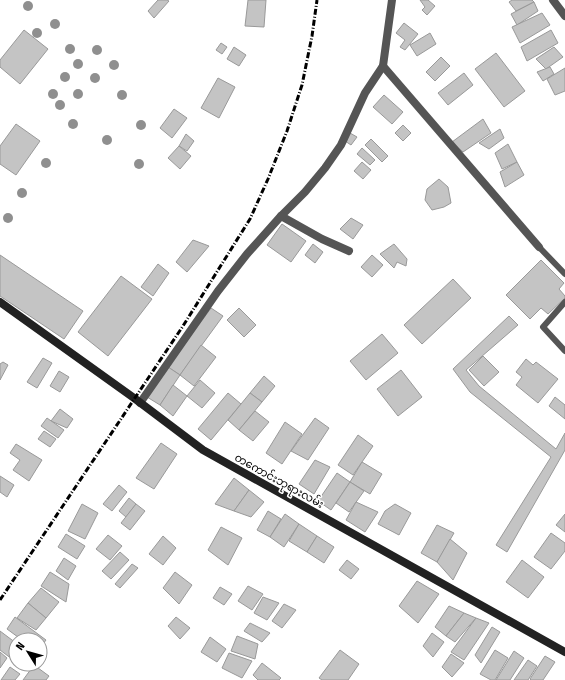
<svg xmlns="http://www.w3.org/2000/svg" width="565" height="680" viewBox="0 0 565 680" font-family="'Fira Sans Condensed','Noto Sans Myanmar',sans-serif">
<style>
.building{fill:#c4c4c4;stroke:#999}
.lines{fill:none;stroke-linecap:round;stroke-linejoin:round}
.lane{stroke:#555;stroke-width:6}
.street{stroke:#555;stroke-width:8}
.secondary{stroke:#222;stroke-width:8}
.rail{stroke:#000;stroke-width:3;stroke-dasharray:6 2 1 2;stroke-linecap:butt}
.tree{fill:#8f8f8f}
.labels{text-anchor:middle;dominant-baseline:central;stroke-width:3;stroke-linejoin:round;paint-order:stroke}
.street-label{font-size:11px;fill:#000;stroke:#fff}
</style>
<rect width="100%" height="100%" fill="#fff"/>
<!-- building -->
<g class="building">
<polygon points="158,0 167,0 169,1 154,18 148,11"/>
<polygon points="248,0 266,0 264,27 245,26"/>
<polygon points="420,0 428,0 435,6 427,15 422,10 425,7"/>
<polygon points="512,0 532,0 534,2 516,11 509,2"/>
<polygon points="534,2 538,11 517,25 511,14"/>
<polygon points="542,13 550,25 520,43 512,27"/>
<polygon points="404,23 418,34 405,50 400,47 405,40 396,33"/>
<polygon points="24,30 48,49 20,84 0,67 0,60"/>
<polygon points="551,30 558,43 527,61 521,47"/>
<polygon points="430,33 436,44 417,56 410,45"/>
<polygon points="221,43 227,47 222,54 216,50"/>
<polygon points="234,47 246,55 239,66 227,59"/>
<polygon points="554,47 563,57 546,69 536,59"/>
<polygon points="496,53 525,91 504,107 475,69"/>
<polygon points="441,57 450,66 435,81 426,72"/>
<polygon points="550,67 554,74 543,81 537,72"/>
<polygon points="565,68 565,91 555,95 547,79"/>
<polygon points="464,73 473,85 448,105 438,93"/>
<polygon points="218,78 235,87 219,118 201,108"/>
<polygon points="384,95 403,112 392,124 373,107"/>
<polygon points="174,109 187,118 172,138 160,128"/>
<polygon points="483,119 491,133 463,152 452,142"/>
<polygon points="16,124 40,141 16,175 0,164 0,146"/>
<polygon points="403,125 411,133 403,141 395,133"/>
<polygon points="500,129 504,138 489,149 479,143"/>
<polygon points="350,133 357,137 351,145 345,141"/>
<polygon points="186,134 194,141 187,151 179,146"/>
<polygon points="371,139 388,156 382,162 365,145"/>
<polygon points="508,144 517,162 502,169 495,153"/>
<polygon points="179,146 191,156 180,169 168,158"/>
<polygon points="362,148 375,160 370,165 357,154"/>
<polygon points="362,162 371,170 363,179 354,171"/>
<polygon points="517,162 524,175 505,187 500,172"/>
<polygon points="439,179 448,187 451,203 444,207 432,210 425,200 427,189"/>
<polygon points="351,218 363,225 353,239 340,229"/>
<polygon points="282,224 306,241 291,262 267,245"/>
<polygon points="193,240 209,246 187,272 176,262"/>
<polygon points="313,244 323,252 315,263 305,255"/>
<polygon points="394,244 407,259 406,266 397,262 394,268 380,254"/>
<polygon points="0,255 83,311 64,339 0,296"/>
<polygon points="372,255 383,265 372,277 361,267"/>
<polygon points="541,260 564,283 559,289 565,296 565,298 548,314 541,308 530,319 506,295"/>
<polygon points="158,264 169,273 153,296 141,287"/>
<polygon points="121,276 152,299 108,356 78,332"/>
<polygon points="453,279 471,298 422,344 404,325"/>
<polygon points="211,308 223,316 180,375 168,367"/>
<polygon points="239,308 256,325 244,337 227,320"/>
<polygon points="509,316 518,325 466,370 479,386 556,449 565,433 565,450 507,552 496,545 551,457 470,392 453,369"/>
<polygon points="382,334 398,353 366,380 350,361"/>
<polygon points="201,345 216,357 194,386 180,375"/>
<polygon points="483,356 499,372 484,386 469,370"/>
<polygon points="43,358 52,363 37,388 27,382"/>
<polygon points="526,359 533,365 536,362 558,379 538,403 516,385 522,377 516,372"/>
<polygon points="3,362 8,365 0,380 0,364"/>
<polygon points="168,367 180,375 160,405 147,397"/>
<polygon points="401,370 422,397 398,416 377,389"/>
<polygon points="59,371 69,377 60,392 50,386"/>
<polygon points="264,376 275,386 262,402 250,393"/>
<polygon points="200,380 215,393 202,408 187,396"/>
<polygon points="173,385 187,396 173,416 160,405"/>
<polygon points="228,393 241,404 211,440 198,429"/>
<polygon points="250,393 262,402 239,430 228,420"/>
<polygon points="555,397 565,405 565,419 549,406"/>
<polygon points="60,409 73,419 67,428 51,421"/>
<polygon points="255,411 269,422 253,441 239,430"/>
<polygon points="47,418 64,430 58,438 41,426"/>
<polygon points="315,418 329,428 308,460 291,451"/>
<polygon points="285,422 302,434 282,464 266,453"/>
<polygon points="44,431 56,439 50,447 38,439"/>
<polygon points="358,435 373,446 353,475 338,465"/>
<polygon points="161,443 177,454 154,489 136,478"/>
<polygon points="16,444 42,460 29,481 13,470 20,460 10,453"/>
<polygon points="315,460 330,467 314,494 299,484"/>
<polygon points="362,462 382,474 370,494 350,482"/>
<polygon points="337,473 350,482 331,510 318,501"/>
<polygon points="0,476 14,485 7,497 0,492"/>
<polygon points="234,478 249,490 234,511 215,504"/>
<polygon points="350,482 364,491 349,512 336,503"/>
<polygon points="119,485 127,492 112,511 103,504"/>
<polygon points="249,490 264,502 251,517 234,511"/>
<polygon points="129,498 136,504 126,517 119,511"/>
<polygon points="356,502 378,512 365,532 346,520"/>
<polygon points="82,504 98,513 85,539 68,531"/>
<polygon points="136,504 145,511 130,530 121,523"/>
<polygon points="395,504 411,513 399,535 378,524 385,511"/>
<polygon points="268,511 281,519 270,537 257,530"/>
<polygon points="285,514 299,524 284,547 270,537"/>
<polygon points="565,514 565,532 556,525"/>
<polygon points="299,524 317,536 307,552 289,541"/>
<polygon points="437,525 454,533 437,562 421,553"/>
<polygon points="221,527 242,538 228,565 208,550"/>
<polygon points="551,533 565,543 565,551 551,569 534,557"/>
<polygon points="66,534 85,546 77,559 58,547"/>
<polygon points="108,535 122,546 110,560 96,549"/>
<polygon points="163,536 176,548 163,565 149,554"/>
<polygon points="317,536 334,547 324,563 307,552"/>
<polygon points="450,539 467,553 453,580 437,562"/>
<polygon points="120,552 129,560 111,579 102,571"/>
<polygon points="64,558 76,566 68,580 56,571"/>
<polygon points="347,560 359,569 351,579 339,570"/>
<polygon points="522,560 544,577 528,598 506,582"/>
<polygon points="132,564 138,568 120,588 115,584"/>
<polygon points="50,572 69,584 66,602 41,586"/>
<polygon points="175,572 192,585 179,604 163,588"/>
<polygon points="417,581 439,594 418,623 399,606"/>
<polygon points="248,586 263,594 252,610 238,601"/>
<polygon points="220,587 232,594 224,605 213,598"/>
<polygon points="41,588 59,602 46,618 28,603"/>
<polygon points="263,597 279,603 267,620 254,613"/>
<polygon points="28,603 46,618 36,630 17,618"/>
<polygon points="284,604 296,610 282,628 272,621"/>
<polygon points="449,606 464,613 446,636 435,627"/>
<polygon points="464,613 476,618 455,642 446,636"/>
<polygon points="15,617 46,640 40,648 40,640 22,640 7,629"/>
<polygon points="176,617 190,628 180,639 168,626"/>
<polygon points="476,618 489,623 464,660 451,652"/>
<polygon points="250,623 270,633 262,642 244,631"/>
<polygon points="492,627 500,632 481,663 475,655"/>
<polygon points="0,631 16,643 16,662 0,650"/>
<polygon points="432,633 444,642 433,657 423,646"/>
<polygon points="237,636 258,644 255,659 231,651"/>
<polygon points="210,637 226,649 217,662 201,652"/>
<polygon points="340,650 359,664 348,680 322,680 319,678"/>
<polygon points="495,650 508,658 495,680 491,680 480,674"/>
<polygon points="514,651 524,658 510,680 496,680"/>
<polygon points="0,652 7,658 0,668"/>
<polygon points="229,653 252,661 242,678 222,668"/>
<polygon points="451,654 464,663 452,677 442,667"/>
<polygon points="545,656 555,662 543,680 531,680 530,679"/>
<polygon points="528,660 537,666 528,680 514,680"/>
<polygon points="262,663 281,678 279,680 258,680 253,675"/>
<polygon points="34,665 49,676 46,680 23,680"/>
<polygon points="10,667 20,674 15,680 1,680"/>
</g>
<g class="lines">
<!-- lane -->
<g class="lane">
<polyline points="539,247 565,274"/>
<polyline points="565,302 543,327 565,351"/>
</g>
<!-- street -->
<g class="street">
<polyline points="553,0 565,16"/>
<polyline points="383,66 539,247"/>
<polyline points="281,216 322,239 349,251"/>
<polyline points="140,403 218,291 247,254 281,216 305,192 325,168 341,145 365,93 383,66 392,0"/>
</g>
<!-- secondary -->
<polyline class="secondary" points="0,302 134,398 203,450 565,652"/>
<!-- rail -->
<polyline class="rail" points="0,600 183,326 250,219 268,179 287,131 302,85 312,36 317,0"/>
</g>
<!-- trees -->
<g class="tree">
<circle cx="28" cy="6" r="5"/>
<circle cx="55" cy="24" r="5"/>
<circle cx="37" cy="33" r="5"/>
<circle cx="70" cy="49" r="5"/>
<circle cx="97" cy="50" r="5"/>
<circle cx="78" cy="64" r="5"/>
<circle cx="114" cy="65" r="5"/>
<circle cx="65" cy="77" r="5"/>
<circle cx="95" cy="78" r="5"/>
<circle cx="53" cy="94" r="5"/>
<circle cx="78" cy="94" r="5"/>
<circle cx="122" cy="95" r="5"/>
<circle cx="60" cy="105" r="5"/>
<circle cx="73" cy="124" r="5"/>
<circle cx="141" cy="125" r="5"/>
<circle cx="107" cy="140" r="5"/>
<circle cx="46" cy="163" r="5"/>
<circle cx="139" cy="164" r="5"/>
<circle cx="22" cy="193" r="5"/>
<circle cx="8" cy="218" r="5"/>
</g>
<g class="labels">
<!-- street labels -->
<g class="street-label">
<text transform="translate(279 481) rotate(29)">တကောင်းဘုရားလမ်း</text>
</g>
</g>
<!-- north arrow -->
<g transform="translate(28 652) rotate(307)"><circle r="19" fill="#ffffff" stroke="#999999"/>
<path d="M0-3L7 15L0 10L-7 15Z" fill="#000000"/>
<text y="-6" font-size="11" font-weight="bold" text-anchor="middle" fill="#000000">N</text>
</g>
</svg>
